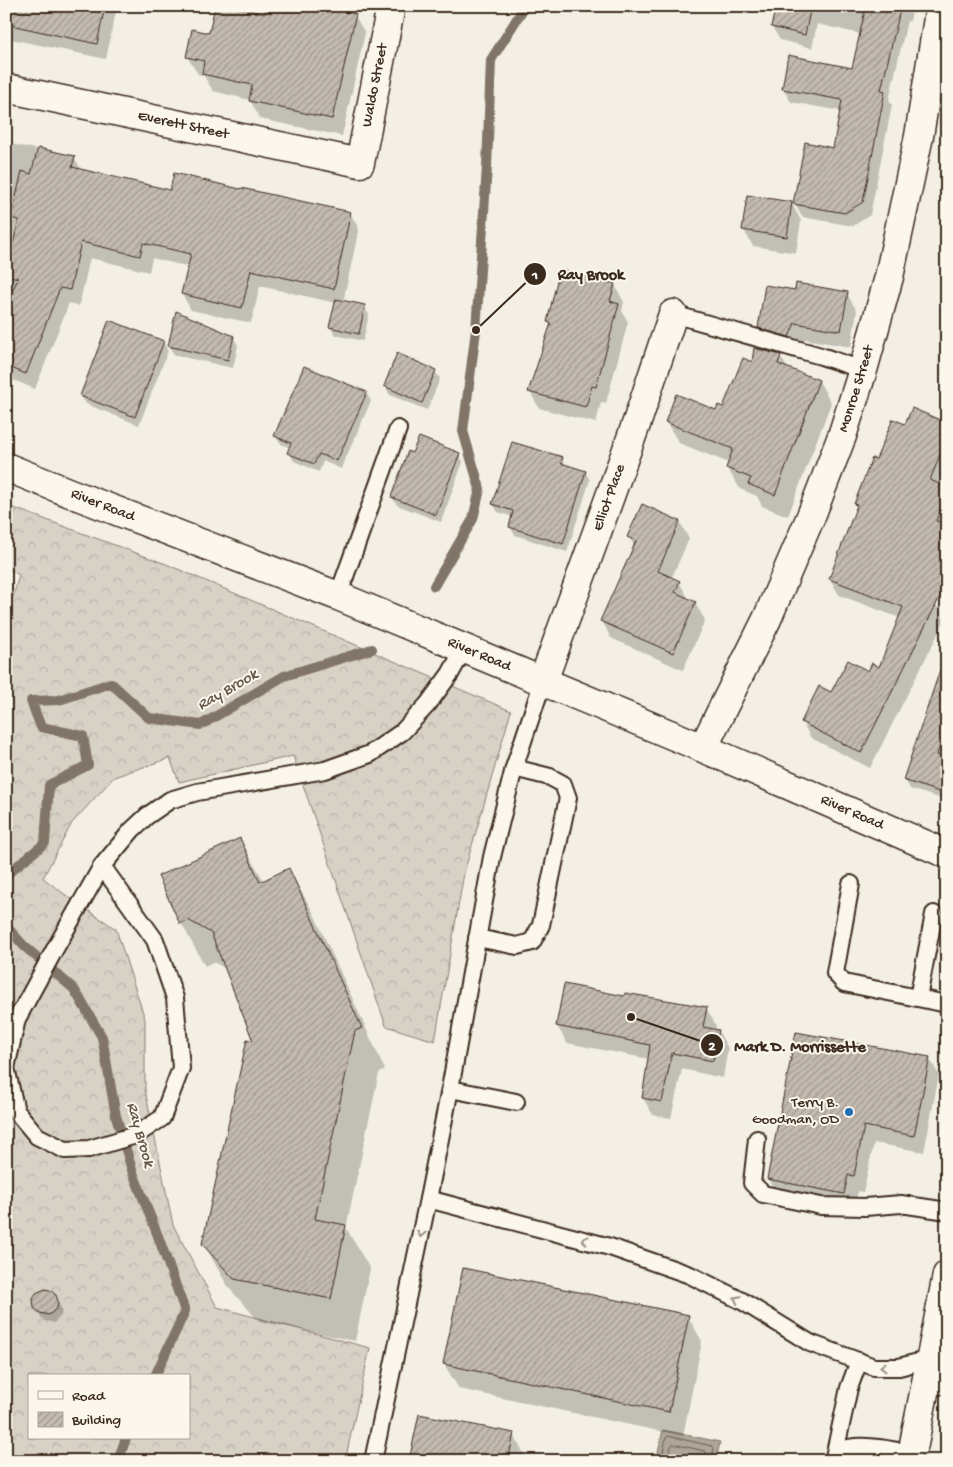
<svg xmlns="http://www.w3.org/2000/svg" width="953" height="1467" viewBox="0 0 953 1467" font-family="'Gochi Hand',sans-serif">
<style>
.forest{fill:url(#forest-crowns);stroke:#8a7e72;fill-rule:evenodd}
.water{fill:#afa69a;stroke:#817468}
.shadow{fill:#0003}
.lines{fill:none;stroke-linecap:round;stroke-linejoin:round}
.shore{stroke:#695c50;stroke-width:1}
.stream{stroke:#817468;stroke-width:10}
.building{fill:url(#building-hatch);stroke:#3b2a1e}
.service-casing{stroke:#3b2a1e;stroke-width:20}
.minor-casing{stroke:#3b2a1e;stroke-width:31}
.tertiary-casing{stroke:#3b2a1e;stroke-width:31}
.service{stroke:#fbf7ec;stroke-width:16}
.minor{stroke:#fbf7ec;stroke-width:28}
.tertiary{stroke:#fbf7ec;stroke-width:28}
.oneway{stroke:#9b9085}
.poi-dot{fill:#1f6fb2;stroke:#fbf7ec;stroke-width:2}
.labels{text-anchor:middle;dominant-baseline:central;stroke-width:4;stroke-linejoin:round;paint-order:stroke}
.street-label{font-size:15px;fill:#3b2a1e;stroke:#fbf7ec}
.poi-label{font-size:15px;fill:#3b2a1e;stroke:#fbf7ec;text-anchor:end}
.water-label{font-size:16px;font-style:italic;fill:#645549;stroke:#fbf7ec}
.leader{fill:none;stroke:#3b2a1e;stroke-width:2}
.callout-dot{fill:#3b2a1e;stroke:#fbf7ec;stroke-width:2}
.mark-label{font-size:15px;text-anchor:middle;font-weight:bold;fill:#fff}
.callout-label{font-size:16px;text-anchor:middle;font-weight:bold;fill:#3b2a1e;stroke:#fbf7ec;stroke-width:4;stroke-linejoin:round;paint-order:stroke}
</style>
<defs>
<pattern id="forest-crowns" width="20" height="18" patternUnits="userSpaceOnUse" patternTransform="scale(1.25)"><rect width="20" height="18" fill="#d8d1c6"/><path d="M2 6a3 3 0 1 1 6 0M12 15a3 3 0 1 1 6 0" fill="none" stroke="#bab4aa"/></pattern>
<pattern id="building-hatch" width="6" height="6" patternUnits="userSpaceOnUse" patternTransform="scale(1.25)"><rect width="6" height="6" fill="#c3bbb0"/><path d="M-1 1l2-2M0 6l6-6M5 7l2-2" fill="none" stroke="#a0988f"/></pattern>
</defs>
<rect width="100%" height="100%" fill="#f3efe4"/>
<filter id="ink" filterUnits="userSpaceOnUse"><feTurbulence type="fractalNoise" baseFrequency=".02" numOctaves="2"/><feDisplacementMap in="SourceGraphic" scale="10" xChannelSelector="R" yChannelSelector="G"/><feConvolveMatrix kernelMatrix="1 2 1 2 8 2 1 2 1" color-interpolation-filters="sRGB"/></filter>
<g filter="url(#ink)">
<!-- forest -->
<path class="forest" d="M 6,505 L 166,564 L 511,711 L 464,873 L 435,1041 L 386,1026 L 293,756 L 179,782 L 170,758 L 114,777 L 72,823 L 43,878 L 67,896 L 116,929 L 145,1019 L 145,1090 L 173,1225 L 217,1307 L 370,1348 L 345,1461 L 6,1461 L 6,623 L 19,575 L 6,568 ZM 29,1376 L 189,1376 L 189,1438 L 29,1438 Z"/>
<!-- water -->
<polygon class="water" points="663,1430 720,1442 716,1461 656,1460"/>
<!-- shadow -->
<g class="shadow">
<polygon points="6,6 117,6 106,59 6,38"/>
<polygon points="268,6 346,6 345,13 355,16 365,33 342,136 260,119 250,100 213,91 204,76 198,74 187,57 266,15"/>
<polygon points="745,6 913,6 910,21 907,21 889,100 892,105 870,215 853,226 802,217 795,204 834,149 841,111 791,102 783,89 853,70 861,34 817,24 812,48 780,40 772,27 775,15 773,12"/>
<polygon points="6,143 74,157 82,171 166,191 350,213 359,229 343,302 364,306 369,315 363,341 335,335 330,327 336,303 260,286 251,323 191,310 182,294 189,267 152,258 149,272 90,258 79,306 69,303 35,389 6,377"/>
<polygon points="792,204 801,221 796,253 753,246 743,229"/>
<polygon points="615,285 624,302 622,311 628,322 606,403 601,402 596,423 539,408 530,392 551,326 548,321"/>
<polygon points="796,291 847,294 857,311 851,347 805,339 799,353 769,344 759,327"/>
<polygon points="177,313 233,337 238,345 233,368 174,355 169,346"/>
<polygon points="163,342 168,351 139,425 86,404 81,396"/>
<polygon points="780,356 788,369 819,381 831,403 788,516 762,506 757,496 740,489 727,468 729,463 679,443 666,422 717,412 724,409 753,364"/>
<polygon points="435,371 440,379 427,410 390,395 385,386"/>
<polygon points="366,393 371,401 341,469 323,461 319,472 294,461 289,453 291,448 281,444 276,436"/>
<polygon points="947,424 947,475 942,486 947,488 947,576 936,604 945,620 870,768 811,738 802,722 832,694 869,672 880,668 900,618 839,595 830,579 858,507 855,504 877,461 906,426"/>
<polygon points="459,454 463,462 441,522 397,505 392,497 413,455"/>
<polygon points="562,459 566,465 585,472 590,480 567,552 515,535 510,527 513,517 498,512 493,504"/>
<polygon points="643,506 680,522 689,539 671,579 679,582 689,599 695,603 705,620 683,670 611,638 602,621 635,547 629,537"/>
<polygon points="6,594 11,602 6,615"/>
<polygon points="947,694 947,746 943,758 947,759 946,800 910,789 905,780"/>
<polygon points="240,840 264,881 289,870 313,912 385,1070 379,1073 346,1228 370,1269 355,1341 259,1321 228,1287 204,1244 255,1042 227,969 213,962 205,966 181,923"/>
<polygon points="625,998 706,1008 716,1025 715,1030 718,1031 728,1048 723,1078 682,1069 671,1118 653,1115 643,1098 649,1059 567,1043 557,1026"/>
<polygon points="929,1058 939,1075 924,1152 874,1143 863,1192 858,1191 854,1210 778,1196 768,1179"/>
<polygon points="55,1295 62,1310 61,1316 54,1323 46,1321 40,1316 35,1308"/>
<polygon points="688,1317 702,1341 683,1436 459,1389 444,1364"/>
<polygon points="513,1434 527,1459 527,1461 411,1461"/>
</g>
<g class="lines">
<!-- shore -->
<g class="shore">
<polyline points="661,1461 666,1438 668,1436 712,1446 714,1448 712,1461"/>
<polyline points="668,1461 671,1446 673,1444 705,1451 706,1453 705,1461"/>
</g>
<!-- stream -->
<g class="stream">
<polyline points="434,586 473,519 480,489 463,431 476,330 487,167 491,60 525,6"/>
<polyline points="6,875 45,843 49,785 88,765 83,736 41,727 31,701 59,700 111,683 149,718 201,725 284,676 372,649"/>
<polyline points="6,926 24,946 74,989 102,1037 116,1116 132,1170 158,1236 185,1311 155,1376"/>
<polyline points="118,1461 126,1438"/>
</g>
</g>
<!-- building -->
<g class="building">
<polygon points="6,6 105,6 97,44 6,24"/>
<polygon points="215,6 231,6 265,14 266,6 319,6 356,14 332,119 249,101 252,85 202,74 204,61 186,57 192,29 209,33"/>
<polygon points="776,6 811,6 805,35 771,27"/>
<polygon points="866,6 901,6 881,90 885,91 863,202 845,213 793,204 805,142 833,148 842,100 782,89 788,55 852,68"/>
<polygon points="38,148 75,156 72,167 166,189 170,190 174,173 240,189 241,188 351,212 334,289 251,270 242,308 181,294 191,254 143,243 140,256 81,242 70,290 60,288 26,374 6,366 6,306 18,278 6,275 6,270 19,220 11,218 22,171 31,174"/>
<polygon points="747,195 792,202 787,237 742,230"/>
<polygon points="560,269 615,284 610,301 619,304 596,387 592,386 586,407 528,392 551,323 547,322"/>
<polygon points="796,283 848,292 841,331 795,323 789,337 758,328 765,285 795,290"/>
<polygon points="336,299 365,305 359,334 329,327"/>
<polygon points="176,311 234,336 228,360 168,346"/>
<polygon points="109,320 164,341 135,417 80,396"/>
<polygon points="754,348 781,355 778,364 819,380 775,495 748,484 751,478 726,468 733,449 665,422 676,394 716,410 718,405 723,407 743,358 752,362"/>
<polygon points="397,353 436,370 422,403 384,386"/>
<polygon points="304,366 367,392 337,461 319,454 314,464 287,453 291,443 274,436"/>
<polygon points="912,408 947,423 947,438 930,480 947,487 947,494 936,521 947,523 947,583 861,753 801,722 819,686 831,692 848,660 868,671 872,663 879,667 903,607 829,579 857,505 854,504 872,458 876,459 893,419 905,424"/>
<polygon points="419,437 460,453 436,515 391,497 408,451 412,453"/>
<polygon points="512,442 563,457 561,463 586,471 563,544 509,527 513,511 492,504"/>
<polygon points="642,504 680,521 658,571 680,581 675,592 696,602 673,653 600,621 636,541 627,537"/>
<polygon points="942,664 947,665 947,725 937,755 947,758 947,777 942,793 903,780"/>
<polygon points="240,838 260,882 289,868 362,1028 355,1031 315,1219 346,1225 331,1299 234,1279 202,1244 247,1039 253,1041 211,933 188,920 180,924 158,876"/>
<polygon points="564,984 624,996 625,993 707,1007 703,1027 719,1030 713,1061 672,1053 662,1102 642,1098 650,1045 556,1026"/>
<polygon points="796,1032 930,1057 914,1136 864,1126 854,1176 848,1175 844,1194 767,1179"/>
<polygon points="463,1268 689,1315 669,1412 443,1364"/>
<polygon points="45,1289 50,1290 56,1295 58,1301 57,1308 49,1315 40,1313 34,1308 33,1299 36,1293"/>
<polygon points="419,1414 514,1433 508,1461 409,1461"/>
</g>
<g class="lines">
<!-- service casing -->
<g class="service-casing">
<g id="service">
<polyline points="673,314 821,356 863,370"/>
<polyline points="338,596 398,429"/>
<polyline points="102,866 155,940 175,998 181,1068 162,1118 136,1135 89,1149 65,1150 37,1136 16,1111 6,1068 17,1019 56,947 102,866 132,830 147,816 170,800 197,792 325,770 370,754 402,732 428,704 450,674 464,649"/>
<polyline points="851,884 835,973 844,983 947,1004"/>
<polyline points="477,938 517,946 532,942 541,925 568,798 563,784 550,777 514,768"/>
<polyline points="918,998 934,914"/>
<polyline points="450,1089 516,1102"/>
<polyline points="757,1139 752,1183 763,1194 821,1206 865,1207 901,1204 947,1211"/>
<polyline points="428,1199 450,1089 492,857 514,768 543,681"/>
<polyline points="925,1387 947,1385"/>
<polyline points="834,1457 849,1388 859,1361"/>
<polyline points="373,1461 428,1199 610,1247 690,1275 742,1301 810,1343 874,1367 899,1367 930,1359"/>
<path d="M 834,1461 C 838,1436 896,1451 913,1454"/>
</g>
</g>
<!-- minor casing -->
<g class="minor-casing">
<g id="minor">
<path id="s1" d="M 6,88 L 360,163 L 391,6"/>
<path id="s2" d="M 543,681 L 638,419 L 673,314"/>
<path id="s3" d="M 703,748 L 767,619 L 811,516 L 842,436 L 863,370 L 889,277 L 919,136 L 940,6"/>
<polyline points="914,1444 947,1275"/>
</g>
</g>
<!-- tertiary casing -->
<g class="tertiary-casing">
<g id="tertiary">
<path id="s4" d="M 6,467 L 70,493 L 338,596 L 703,748 L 947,854"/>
</g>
</g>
<!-- service -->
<use href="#service" class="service"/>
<!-- minor -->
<use href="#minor" class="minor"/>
<!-- tertiary -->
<use href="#tertiary" class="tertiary"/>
</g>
<!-- one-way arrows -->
<defs><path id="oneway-chevron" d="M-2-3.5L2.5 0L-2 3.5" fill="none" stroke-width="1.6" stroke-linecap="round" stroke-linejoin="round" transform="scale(1.25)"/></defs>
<g class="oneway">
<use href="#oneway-chevron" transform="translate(421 1234) rotate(102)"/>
<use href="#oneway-chevron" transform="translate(585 1240) rotate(-165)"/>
<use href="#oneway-chevron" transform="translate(737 1299) rotate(-153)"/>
<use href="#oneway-chevron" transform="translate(883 1367) rotate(-180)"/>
</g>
</g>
<!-- markers -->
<circle class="poi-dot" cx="849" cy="1112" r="5"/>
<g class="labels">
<!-- street labels -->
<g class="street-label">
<text stroke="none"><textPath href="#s1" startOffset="441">Waldo Street</textPath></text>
<text stroke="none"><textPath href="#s1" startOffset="181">Everett Street</textPath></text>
<text stroke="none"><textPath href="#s3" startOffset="391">Monroe Street</textPath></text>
<text stroke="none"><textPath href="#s2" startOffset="195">Elliot Place</textPath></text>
<text stroke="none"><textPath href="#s4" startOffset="104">River Road</textPath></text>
<text stroke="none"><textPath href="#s4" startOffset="509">River Road</textPath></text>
<text stroke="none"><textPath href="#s4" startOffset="914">River Road</textPath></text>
</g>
<!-- poi labels -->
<g class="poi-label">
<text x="839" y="1103">Terry B.<tspan x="839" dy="17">Goodman, OD</tspan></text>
</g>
<!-- water labels -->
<g class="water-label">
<text transform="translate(228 691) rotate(-30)">Ray Brook</text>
<text transform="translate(139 1135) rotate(74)">Ray Brook</text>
</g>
</g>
<!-- callouts -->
<path class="leader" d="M476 330L535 274M631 1017L712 1045"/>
<g class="callout-dot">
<circle cx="476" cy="330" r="5"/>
<circle cx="631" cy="1017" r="5"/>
<circle cx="535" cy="274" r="12"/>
<circle cx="712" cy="1045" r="12"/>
</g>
<g class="mark-label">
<text x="535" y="279">1</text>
<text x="712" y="1050">2</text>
</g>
<g class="callout-label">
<text x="591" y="279">Ray Brook</text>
<text x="800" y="1051">Mark D. Morrissette</text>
</g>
<!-- margin -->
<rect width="953" height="1467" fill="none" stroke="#fbf7ec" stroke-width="25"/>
<rect x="12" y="12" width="928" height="1442" fill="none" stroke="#3b2a1e" stroke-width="2" filter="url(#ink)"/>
<!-- legend -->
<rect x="28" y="1374" width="162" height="65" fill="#fbf7ec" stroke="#aea59a"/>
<rect x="38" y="1391" width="25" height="8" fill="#fbf7ec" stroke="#aea59a"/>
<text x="72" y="1400" font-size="15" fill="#3b2a1e">Road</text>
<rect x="38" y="1412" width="25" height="15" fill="url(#building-hatch)" stroke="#aea59a"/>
<text x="72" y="1424" font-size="15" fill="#3b2a1e">Building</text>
</svg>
